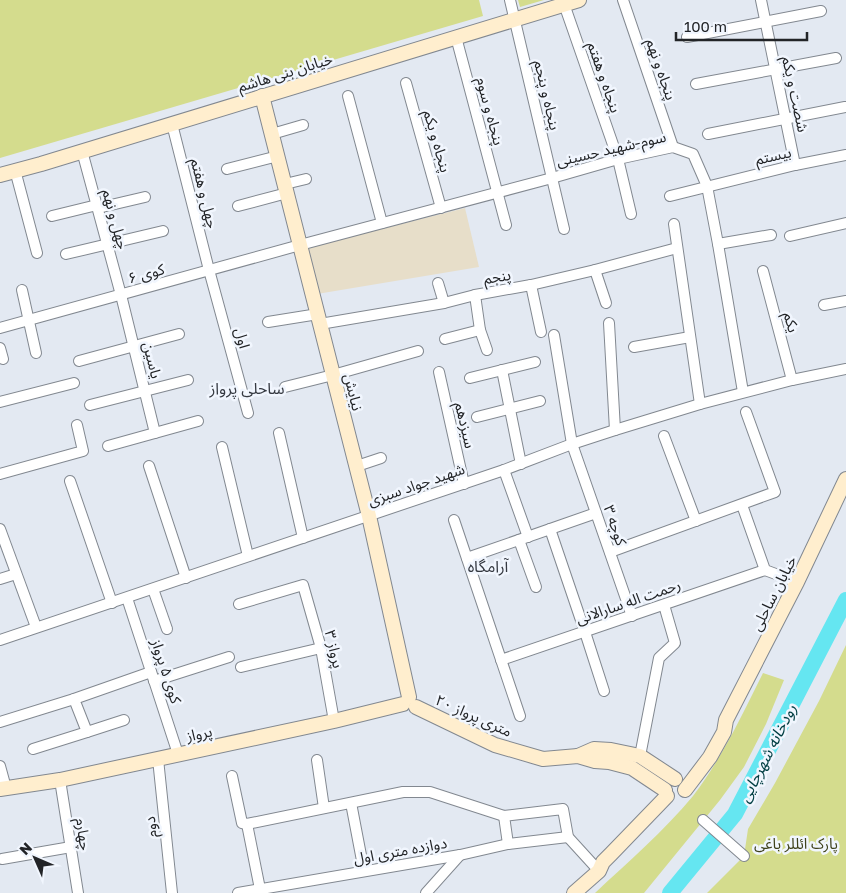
<svg xmlns="http://www.w3.org/2000/svg" width="846" height="893" viewBox="0 0 846 893" font-family="'Golos Text','Noto Sans Arabic',sans-serif">
<style>
.education{fill:#e7dec9}
.green{fill:#d4dc8d}
.lines{fill:none;stroke-linecap:round;stroke-linejoin:round}
.river{stroke:#65e6f1;stroke-width:16}
.street-casing{stroke:#828890;stroke-width:12}
.secondary-casing{stroke:#828890;stroke-width:16}
.street{stroke:#fff;stroke-width:10}
.secondary{stroke:#ffeece;stroke-width:14}
.labels{text-anchor:middle;dominant-baseline:central;stroke-width:5;stroke-linejoin:round;paint-order:stroke}
.street-label{font-size:15px;fill:#222427;stroke:#f1f6fe}
.park-label{font-size:15px;fill:#3e411b;stroke:#f1f6fe}
.neighbourhood-label{font-size:16px;fill:#353941;stroke:#f1f6fe}
.water-label{font-size:16px;font-style:italic;fill:#003e42;stroke:#f1f6fe}
</style>
<rect width="100%" height="100%" fill="#e3e9f2"/>
<!-- education -->
<polygon class="education" points="465,208 479,267 311,295 304,251 309,247"/>
<!-- green -->
<g class="green">
<polygon points="0,0 479,0 483,16 0,158"/>
<polygon points="518,0 544,0 520,7"/>
<polygon points="846,645 846,893 707,893 744,856 748,829 775,783 819,701"/>
<path d="M 763,673 L 784,680 L 766,724 L 744,767 L 720,800 L 644,893 L 595,893 C 628,862 664,831 693,796 C 722,758 742,715 763,673 Z"/>
</g>
<g class="lines">
<!-- river -->
<polyline class="river" points="670,893 735,814 846,600"/>
<!-- street casing -->
<g class="street-casing">
<g id="street">
<polyline points="510,0 564,229"/>
<polyline points="623,0 673,147"/>
<polyline points="761,0 795,165"/>
<polyline points="564,4 618,159 631,214"/>
<polyline points="456,37 506,225"/>
<polyline points="687,37 821,11"/>
<polyline points="406,83 441,208"/>
<polyline points="696,84 836,58"/>
<polyline points="348,96 382,223"/>
<polyline points="172,124 209,270 248,413"/>
<polyline points="272,134 303,125"/>
<polyline points="708,134 845,107"/>
<polyline points="82,151 121,295 155,433"/>
<polyline points="227,169 278,156"/>
<polyline points="15,170 37,253"/>
<polyline points="285,184 306,179"/>
<polyline points="670,196 795,165 846,155"/>
<polyline points="238,206 287,193"/>
<polyline points="98,208 145,197"/>
<polyline points="52,216 97,205"/>
<polyline points="674,224 700,404"/>
<polyline points="790,236 846,223"/>
<polyline points="718,244 771,235"/>
<polyline points="66,254 163,231"/>
<polyline points="595,270 606,303"/>
<polyline points="763,271 792,380"/>
<polyline points="438,283 444,303"/>
<polyline points="531,285 541,332"/>
<polyline points="22,290 36,353"/>
<polyline points="475,295 480,330 487,350"/>
<polyline points="824,305 846,301"/>
<polyline points="268,322 318,314"/>
<polyline points="609,323 615,430"/>
<polyline points="320,324 444,303 475,295 531,285 595,270 677,248"/>
<polyline points="0,328 300,245 552,178 618,159 673,147 693,154 707,186 718,244 743,392"/>
<polyline points="554,335 572,444 632,616"/>
<polyline points="445,339 480,330"/>
<polyline points="634,347 690,337"/>
<polyline points="0,348 3,359"/>
<polyline points="79,361 179,334"/>
<polyline points="502,370 521,464"/>
<polyline points="439,372 464,484"/>
<polyline points="470,378 535,362"/>
<polyline points="285,387 333,375 418,351"/>
<polyline points="0,402 74,383"/>
<polyline points="90,405 188,380"/>
<polyline points="477,417 540,401"/>
<polyline points="279,433 303,538"/>
<polyline points="664,436 696,521"/>
<polyline points="108,446 198,421"/>
<polyline points="222,447 248,556"/>
<polyline points="149,466 186,578"/>
<polyline points="357,466 381,458"/>
<polyline points="504,470 528,537"/>
<polyline points="0,474 83,451 77,425"/>
<polyline points="70,481 112,603"/>
<polyline points="742,505 765,570 797,582"/>
<polyline points="454,520 520,716"/>
<polyline points="0,529 36,627"/>
<polyline points="550,529 585,632 604,691"/>
<polyline points="519,540 536,587"/>
<polyline points="610,552 775,492 746,412"/>
<polyline points="467,558 596,513"/>
<polyline points="0,579 16,574"/>
<polyline points="153,589 167,629"/>
<polyline points="127,598 178,754"/>
<polyline points="239,604 303,585 321,648 334,721"/>
<polyline points="0,640 504,470 572,444 615,430 700,404 792,380 846,369"/>
<polyline points="501,660 765,570"/>
<polyline points="241,667 321,648"/>
<polyline points="154,681 229,657"/>
<polyline points="0,722 74,699"/>
<polyline points="87,732 124,720"/>
<polyline points="33,749 87,732 74,699 151,672"/>
<polyline points="640,756 659,658 675,643 664,605"/>
<polyline points="158,759 172,893"/>
<polyline points="317,760 324,808"/>
<polyline points="0,766 6,788"/>
<polyline points="232,776 242,823 247,824 403,792 430,792 504,816 563,809 568,837 599,871"/>
<polyline points="60,780 78,893"/>
<polyline points="351,803 364,871"/>
<polyline points="504,816 508,844"/>
<polyline points="703,820 744,856"/>
<polyline points="247,824 260,889"/>
<polyline points="2,859 71,847"/>
<polyline points="238,893 460,855 508,844 568,837"/>
<polyline points="426,893 460,855"/>
</g>
</g>
<!-- secondary casing -->
<g class="secondary-casing">
<g id="secondary">
<polyline points="262,96 369,516 409,697"/>
<polyline points="0,175 41,164 579,0"/>
<polyline points="416,707 495,745 543,759 578,756 595,761 609,762 632,768 665,790"/>
<polyline points="578,756 594,749 611,750 640,756 675,779"/>
<polyline points="0,789 60,780 334,721 403,704"/>
<polyline points="685,790 710,757 724,732 726,720 797,582 846,479"/>
<polyline points="574,893 599,871 603,862 611,854 667,796"/>
</g>
</g>
<!-- street -->
<use href="#street" class="street"/>
<!-- secondary -->
<use href="#secondary" class="secondary"/>
</g>
<g class="labels">
<!-- street labels -->
<g class="street-label">
<text transform="translate(662 69) rotate(71)">پنجاه و نهم</text>
<text transform="translate(285 72) rotate(-17)">خیابان بنی هاشم</text>
<text transform="translate(605 77) rotate(71)">پنجاه و هفتم</text>
<text transform="translate(796 94) rotate(78)">شصت و یکم</text>
<text transform="translate(548 95) rotate(77)">پنجاه و پنجم</text>
<text transform="translate(491 111) rotate(75)">پنجاه و سوم</text>
<text transform="translate(438 141) rotate(74)">پنجاه و یکم</text>
<text transform="translate(611 148) rotate(-13)">سوم-شهید حسینی</text>
<text transform="translate(773 155) rotate(-13)">بیستم</text>
<text transform="translate(205 193) rotate(76)">چهل و هفتم</text>
<text transform="translate(116 219) rotate(75)">چهل و نهم</text>
<text transform="translate(146 273) rotate(-16)">کوی ۶</text>
<text transform="translate(497 276) rotate(-10)">پنجم</text>
<text transform="translate(792 322) rotate(75)">یکم</text>
<text transform="translate(243 338) rotate(75)">اول</text>
<text transform="translate(153 360) rotate(76)">یاسین</text>
<text transform="translate(354 392) rotate(76)">نیایش</text>
<text transform="translate(466 425) rotate(77)">سیزدهم</text>
<text transform="translate(416 484) rotate(-19)">شهید جواد سبزی</text>
<text transform="translate(616 525) rotate(71)">کوچه ۳</text>
<text transform="translate(773 593) rotate(-63)">خیابان ساحلی</text>
<text transform="translate(628 601) rotate(-19)">رحمت اله سارالانی</text>
<text transform="translate(335 649) rotate(77)">پرواز ۳</text>
<text transform="translate(167 671) rotate(72)">کوی ۵ پرواز</text>
<text transform="translate(474 715) rotate(24)">۲۰ متری پرواز</text>
<text transform="translate(199 733) rotate(-12)">پرواز</text>
<text transform="translate(150 827) rotate(-96)">دوم</text>
<text transform="translate(84 834) rotate(81)">چهارم</text>
<text transform="translate(400 850) rotate(-10)">دوازده متری اول</text>
</g>
<!-- park labels -->
<g class="park-label">
<text x="796" y="843">پارک ائللر باغی</text>
</g>
<!-- neighbourhood labels -->
<g class="neighbourhood-label">
<text x="247" y="388">ساحلی پرواز</text>
<text x="488" y="566">آرامگاه</text>
</g>
<!-- water labels -->
<g class="water-label">
<text transform="translate(767 753) rotate(-63)">رودخانه شهرچایی</text>
</g>
</g>
<!-- north arrow -->
<g transform="translate(35 858) rotate(315)" stroke="#f1f6fe" stroke-width="4" paint-order="stroke">
<path d="M0-4L9 19L0 12L-9 19Z" fill="#222427"/>
<text y="-8" font-size="14" font-weight="bold" text-anchor="middle" fill="#222427">N</text>
</g>
<!-- scale -->
<path d="M676 32v8h131v-8" fill="none" stroke="#222427" stroke-width="2.5"/>
<text x="684" y="32" font-size="15" fill="#222427" stroke="#f1f6fe" stroke-width="4" paint-order="stroke">100 m</text>
</svg>
